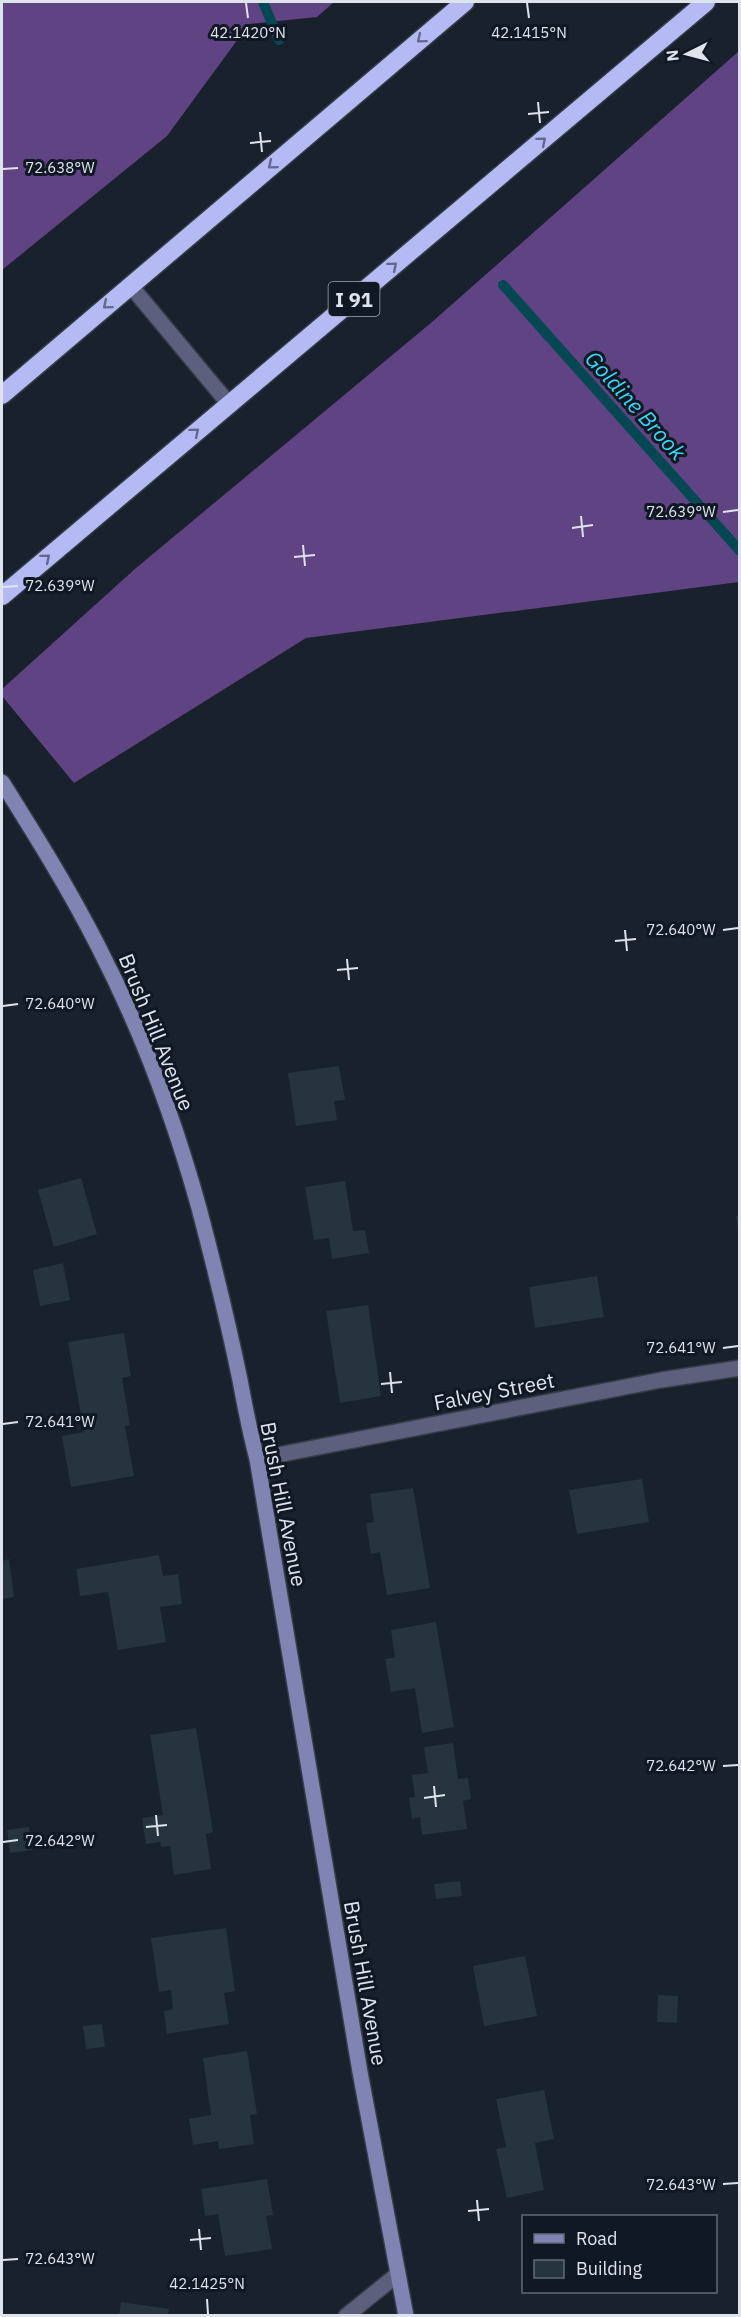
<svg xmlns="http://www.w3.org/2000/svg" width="741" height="2317" viewBox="0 0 741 2317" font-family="'IBM Plex Sans',sans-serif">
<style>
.forest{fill:#5f4382}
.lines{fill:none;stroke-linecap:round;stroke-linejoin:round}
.stream{stroke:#044853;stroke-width:10}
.building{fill:#25343d}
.lane-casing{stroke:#353c47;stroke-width:18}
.street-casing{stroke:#353c47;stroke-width:18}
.secondary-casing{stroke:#353c47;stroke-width:18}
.highway-casing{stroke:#353c47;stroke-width:21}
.lane{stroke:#5d607d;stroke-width:15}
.street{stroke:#5d607d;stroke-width:15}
.secondary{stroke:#8084b3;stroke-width:15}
.highway{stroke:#b5baf5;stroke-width:18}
.oneway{stroke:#62698c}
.ticks{fill:none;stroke:#dfe4ec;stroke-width:2}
.labels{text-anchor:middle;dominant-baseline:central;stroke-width:6;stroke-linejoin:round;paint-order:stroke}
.shield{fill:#101823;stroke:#a1a7b0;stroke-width:1.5}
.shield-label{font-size:20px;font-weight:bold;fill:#dfe4ec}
.street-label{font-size:21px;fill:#dfe4ec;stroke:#101823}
.water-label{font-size:22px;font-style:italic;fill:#32dbf8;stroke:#101823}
.ticks-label{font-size:15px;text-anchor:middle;fill:#dfe4ec;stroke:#101823;stroke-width:6;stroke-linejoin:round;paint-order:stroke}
</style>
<rect width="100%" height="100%" fill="#19212c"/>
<!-- forest -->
<g class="forest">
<polygon points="2,2 334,2 317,17 249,24 167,136 2,270"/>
<polygon points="739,51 739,582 306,638 74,783 2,696 2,689 136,568 432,322"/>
</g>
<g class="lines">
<!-- stream -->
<g class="stream">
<polyline points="263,2 279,40"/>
<polyline points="503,285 740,551"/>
</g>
</g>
<!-- building -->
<g class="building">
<polygon points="339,1066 345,1100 334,1101 337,1120 296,1126 288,1073"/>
<polygon points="81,1178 97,1234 54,1247 38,1190"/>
<polygon points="345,1181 353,1231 365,1230 369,1253 332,1259 329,1238 314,1240 305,1187"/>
<polygon points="740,1215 740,1231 738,1231 736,1216"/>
<polygon points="63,1263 70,1300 40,1306 33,1270"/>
<polygon points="597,1276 604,1317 535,1328 529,1287"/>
<polygon points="368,1305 381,1396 340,1403 326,1311"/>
<polygon points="124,1333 131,1376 122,1378 130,1425 125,1426 134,1476 71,1487 62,1436 84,1432 68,1342"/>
<polygon points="642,1479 649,1522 577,1534 569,1490"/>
<polygon points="413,1488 430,1588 387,1595 380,1552 371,1554 366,1523 374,1522 370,1494"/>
<polygon points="159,1555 163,1576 178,1574 182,1604 160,1607 166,1642 118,1650 108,1592 80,1596 76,1569"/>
<polygon points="9,1559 14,1597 2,1599 2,1561"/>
<polygon points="436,1622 454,1727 422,1733 415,1688 391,1692 385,1659 395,1657 391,1630"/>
<polygon points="196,1728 213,1832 206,1834 211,1869 174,1875 170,1846 161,1847 160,1842 146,1844 142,1818 163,1815 150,1735"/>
<polygon points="453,1743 458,1779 468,1778 471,1799 463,1801 467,1829 422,1835 420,1817 412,1819 409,1798 415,1797 412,1775 428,1773 424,1747"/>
<polygon points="29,1827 32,1850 10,1853 7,1830"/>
<polygon points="460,1881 462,1896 436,1899 434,1884"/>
<polygon points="226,1928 235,1991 224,1993 229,2024 167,2034 164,2011 173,2009 171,1990 159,1992 151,1938"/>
<polygon points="525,1956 537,2016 484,2026 473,1966"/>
<polygon points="658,1995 678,1996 677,2023 657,2022"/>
<polygon points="102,2024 105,2047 86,2049 83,2026"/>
<polygon points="247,2051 257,2114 250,2115 254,2144 219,2149 218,2141 193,2145 189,2119 211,2115 203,2058"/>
<polygon points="544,2090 554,2139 535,2143 544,2190 507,2198 496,2149 506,2147 496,2099"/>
<polygon points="267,2179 273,2215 266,2216 272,2249 225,2256 218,2214 205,2216 201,2189"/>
<polygon points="121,2302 169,2309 168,2316 119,2316"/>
</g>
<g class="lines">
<!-- lane casing -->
<g class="lane-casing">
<polyline id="lane" points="130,285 229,404"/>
</g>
<!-- street casing -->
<g class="street-casing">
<g id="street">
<polyline points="257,1459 661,1380 740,1368"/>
<polyline points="346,2316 398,2274"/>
</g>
</g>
<!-- secondary casing -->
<g class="secondary-casing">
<path id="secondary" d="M 2,782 C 36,836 69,889 98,946 C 141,1029 174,1118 199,1208 C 214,1265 228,1322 240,1380 C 245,1407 250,1433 257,1459 L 360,2072 L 406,2316"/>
</g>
<!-- highway casing -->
<g class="highway-casing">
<g id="highway">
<polyline points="2,395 465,2"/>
<polyline points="2,596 706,2"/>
</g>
</g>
<!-- lane -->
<use href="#lane" class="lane"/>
<!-- street -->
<use href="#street" class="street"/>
<!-- secondary -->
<use href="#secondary" class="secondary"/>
<!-- highway -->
<use href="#highway" class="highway"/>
</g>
<!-- one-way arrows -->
<defs><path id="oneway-chevron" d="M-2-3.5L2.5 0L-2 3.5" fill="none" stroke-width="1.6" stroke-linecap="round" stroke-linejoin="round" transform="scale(1.5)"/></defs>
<g class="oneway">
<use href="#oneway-chevron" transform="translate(421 39) rotate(140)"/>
<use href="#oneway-chevron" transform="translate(542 141) rotate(-40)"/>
<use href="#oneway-chevron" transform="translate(272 165) rotate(140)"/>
<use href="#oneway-chevron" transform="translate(393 266) rotate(-40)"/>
<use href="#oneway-chevron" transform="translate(107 305) rotate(140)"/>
<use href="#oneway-chevron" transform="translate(195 432) rotate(-40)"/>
<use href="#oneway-chevron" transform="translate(46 558) rotate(-40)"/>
</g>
<!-- ticks -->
<path class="ticks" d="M 246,3 L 248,18M 527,3 L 529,18M 538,102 L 540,123M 528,114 L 549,112M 260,132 L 262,152M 250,143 L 271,141M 3,169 L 18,168M 723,512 L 738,510M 581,516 L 583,537M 572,528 L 593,525M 303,545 L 305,566M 294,557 L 315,555M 3,587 L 18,586M 625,930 L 627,951M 723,930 L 738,928M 615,941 L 636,939M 347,959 L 349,980M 337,970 L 358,968M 3,1006 L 18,1004M 723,1348 L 738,1346M 390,1372 L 392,1393M 381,1384 L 402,1382M 3,1424 L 18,1422M 723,1766 L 738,1765M 434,1786 L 436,1807M 424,1798 L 445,1795M 156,1815 L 158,1836M 146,1827 L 167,1825M 3,1842 L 18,1840M 723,2184 L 738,2183M 477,2200 L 479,2221M 468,2211 L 489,2209M 199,2229 L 201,2250M 190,2240 L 211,2238M 3,2260 L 18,2259M 207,2299 L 208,2314"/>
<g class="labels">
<!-- shield labels -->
<rect class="shield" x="328.5" y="282" width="51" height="34" rx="4.5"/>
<g class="shield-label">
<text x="354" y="299">I 91</text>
</g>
<!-- street labels -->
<g class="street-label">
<text transform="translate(157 1032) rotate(68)">Brush Hill Avenue</text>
<text transform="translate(494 1391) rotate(-11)">Falvey Street</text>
<text transform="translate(284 1504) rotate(79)">Brush Hill Avenue</text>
<text transform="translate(366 1983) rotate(80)">Brush Hill Avenue</text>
</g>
<!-- water labels -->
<g class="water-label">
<text transform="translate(636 405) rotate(48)">Goldine Brook</text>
</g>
</g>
<g class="ticks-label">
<text x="248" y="38">42.1420°N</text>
<text x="529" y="38">42.1415°N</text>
<text x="60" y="173">72.638°W</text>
<text x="681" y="517">72.639°W</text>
<text x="60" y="591">72.639°W</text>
<text x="681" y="935">72.640°W</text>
<text x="60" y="1009">72.640°W</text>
<text x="681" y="1353">72.641°W</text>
<text x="60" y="1427">72.641°W</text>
<text x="681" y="1771">72.642°W</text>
<text x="60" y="1846">72.642°W</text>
<text x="681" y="2190">72.643°W</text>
<text x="60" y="2264">72.643°W</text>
<text x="207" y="2289">42.1425°N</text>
</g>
<!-- border -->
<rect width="741" height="2317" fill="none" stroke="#dfe4ec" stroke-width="6"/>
<!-- legend -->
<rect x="522" y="2215" width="195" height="78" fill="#101823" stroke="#636a73" stroke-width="1.5"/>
<rect x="534" y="2234" width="30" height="9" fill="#8084b3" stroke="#636a73" stroke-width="1.5"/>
<text x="576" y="2245" font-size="18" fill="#dfe4ec">Road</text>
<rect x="534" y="2260" width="30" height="18" fill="#25343d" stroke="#636a73" stroke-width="1.5"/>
<text x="576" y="2275" font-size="18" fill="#dfe4ec">Building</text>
<!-- north arrow -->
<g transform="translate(687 54) rotate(264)" stroke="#101823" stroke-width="4.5" paint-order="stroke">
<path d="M0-4.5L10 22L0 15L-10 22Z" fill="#dfe4ec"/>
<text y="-9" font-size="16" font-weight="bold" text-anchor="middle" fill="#dfe4ec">N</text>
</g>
</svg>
